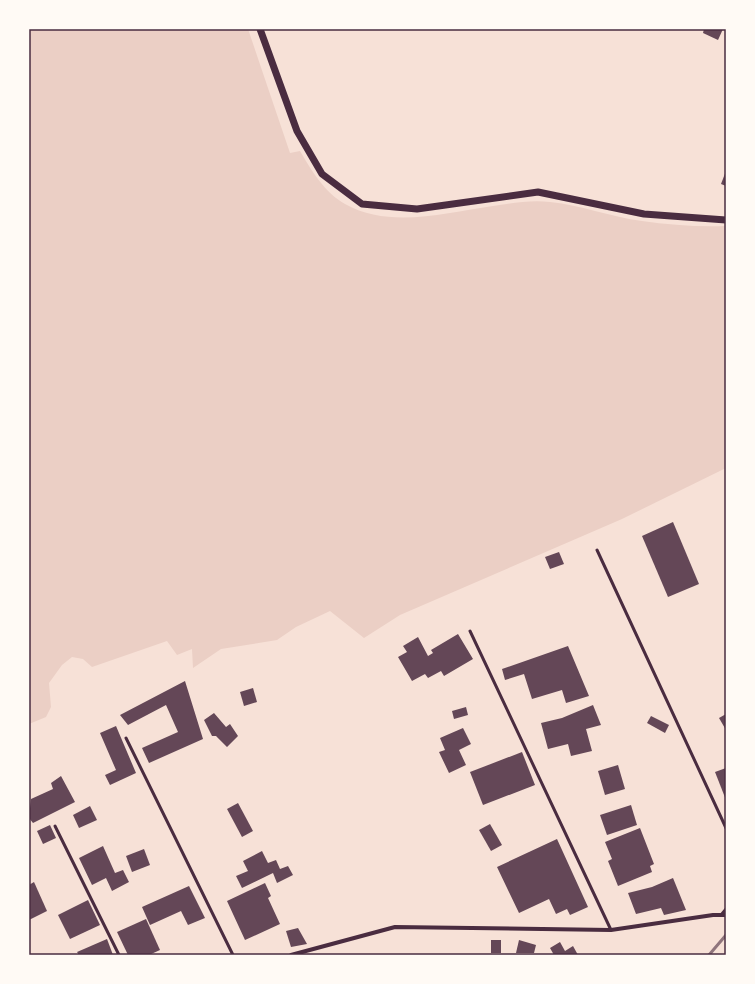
<svg xmlns="http://www.w3.org/2000/svg" width="755" height="984" viewBox="0 0 755 984" font-family="'Nunito Sans',sans-serif">
<style>
.green{fill:#ebcfc5}
.building{fill:#644757}
.lines{fill:none;stroke-linecap:round;stroke-linejoin:round}
.service{stroke:#4a2c40;stroke-width:3}
.minor{stroke:#4a2c40;stroke-width:4}
.tertiary{stroke:#4a2c40;stroke-width:7}
.rail{stroke:#8f747c;stroke-width:3}
.neatline{fill:none;stroke:#4a2c40;stroke-width:1.5}
</style>
<rect width="100%" height="100%" fill="#f7e1d7"/>
<!-- green -->
<path class="green" d="M 29,29 L 248,29 L 290,153 L 300,151 C 311,170 325,193 345,204 C 390,229 444,213 493,206 C 511,203 531,200 550,202 C 581,205 611,217 642,221 C 669,225 698,227 726,226 L 726,468 L 622,519 L 400,615 L 364,638 L 330,611 L 296,627 L 277,640 L 221,649 L 193,668 L 192,649 L 177,655 L 167,641 L 92,667 L 83,659 L 72,657 L 62,665 L 49,683 L 51,707 L 46,717 L 29,724 Z"/>
<!-- building -->
<g class="building">
<polygon points="704,29 723,29 718,40 703,33"/>
<polygon points="726,171 726,186 721,184"/>
<polygon points="673,522 699,584 668,597 642,536"/>
<polygon points="559,552 564,564 550,569 545,557"/>
<polygon points="458,634 473,659 444,676 441,671 428,678 425,674 412,681 398,657 407,652 403,646 418,637 428,656 433,653 431,650"/>
<polygon points="568,646 589,696 566,703 562,690 532,699 524,674 505,680 502,669"/>
<polygon points="185,681 203,739 149,763 142,748 178,732 166,705 128,725 120,715"/>
<polygon points="253,688 257,702 244,706 240,692"/>
<polygon points="593,705 601,725 586,729 592,751 571,756 568,744 548,749 541,723 562,718"/>
<polygon points="466,707 468,715 454,719 452,711"/>
<polygon points="214,713 226,727 230,724 238,736 227,747 216,736 212,736 204,720"/>
<polygon points="726,714 726,730 719,718"/>
<polygon points="651,716 669,725 665,733 647,723"/>
<polygon points="116,726 136,773 110,785 105,775 116,770 100,733"/>
<polygon points="463,728 471,744 459,750 466,765 449,773 439,752 445,750 440,738"/>
<polygon points="522,752 535,785 483,805 470,772"/>
<polygon points="618,765 625,789 605,795 598,771"/>
<polygon points="726,768 726,800 715,772"/>
<polygon points="61,776 75,802 33,823 29,818 31,799 53,789 51,783"/>
<polygon points="238,803 253,831 242,837 227,809"/>
<polygon points="631,805 637,825 607,835 600,815"/>
<polygon points="90,806 97,820 79,828 73,815"/>
<polygon points="490,824 502,845 491,851 479,830"/>
<polygon points="50,825 56,838 43,844 37,831"/>
<polygon points="640,828 654,864 650,866 652,872 618,886 608,861 612,859 605,842"/>
<polygon points="557,839 588,907 570,915 567,909 556,914 549,899 519,913 497,867"/>
<polygon points="103,846 115,873 123,870 129,882 112,891 106,878 92,885 79,858"/>
<polygon points="144,849 150,865 132,872 126,856"/>
<polygon points="262,851 268,863 276,860 280,869 288,866 293,875 277,883 273,873 242,888 236,876 248,871 243,861"/>
<polygon points="673,878 686,910 664,915 661,908 636,914 628,893 652,887"/>
<polygon points="34,882 47,911 29,920 29,885"/>
<polygon points="265,883 271,896 268,898 280,924 245,940 227,901"/>
<polygon points="189,886 205,918 188,925 181,911 150,925 142,907"/>
<polygon points="88,900 100,925 70,939 58,915"/>
<polygon points="146,919 160,950 149,955 128,955 117,932"/>
<polygon points="298,928 307,944 291,947 286,931"/>
<polygon points="107,939 113,955 79,955 77,952"/>
<rect x="491" y="940" width="10" height="13"/>
<polygon points="519,940 536,945 534,953 516,953"/>
<polygon points="560,942 565,951 573,946 578,955 554,955 550,948"/>
</g>
<g class="lines">
<!-- service -->
<g class="service">
<polyline points="597,550 726,828"/>
<polyline points="470,631 611,930"/>
<polyline points="126,738 233,955"/>
<polyline points="55,826 119,955"/>
<polyline points="721,915 726,909"/>
</g>
<!-- minor -->
<polyline class="minor" points="291,955 395,927 611,930 713,915 726,915"/>
<!-- tertiary -->
<polyline class="tertiary" points="260,29 297,131 322,174 362,204 417,209 538,192 644,214 726,220"/>
<!-- rail -->
<polyline class="rail" points="709,955 726,935"/>
</g>
<!-- border -->
<rect width="755" height="984" fill="none" stroke="#fffaf5" stroke-width="60"/>
<rect x="30" y="30" width="695" height="924" class="neatline"/>
</svg>
